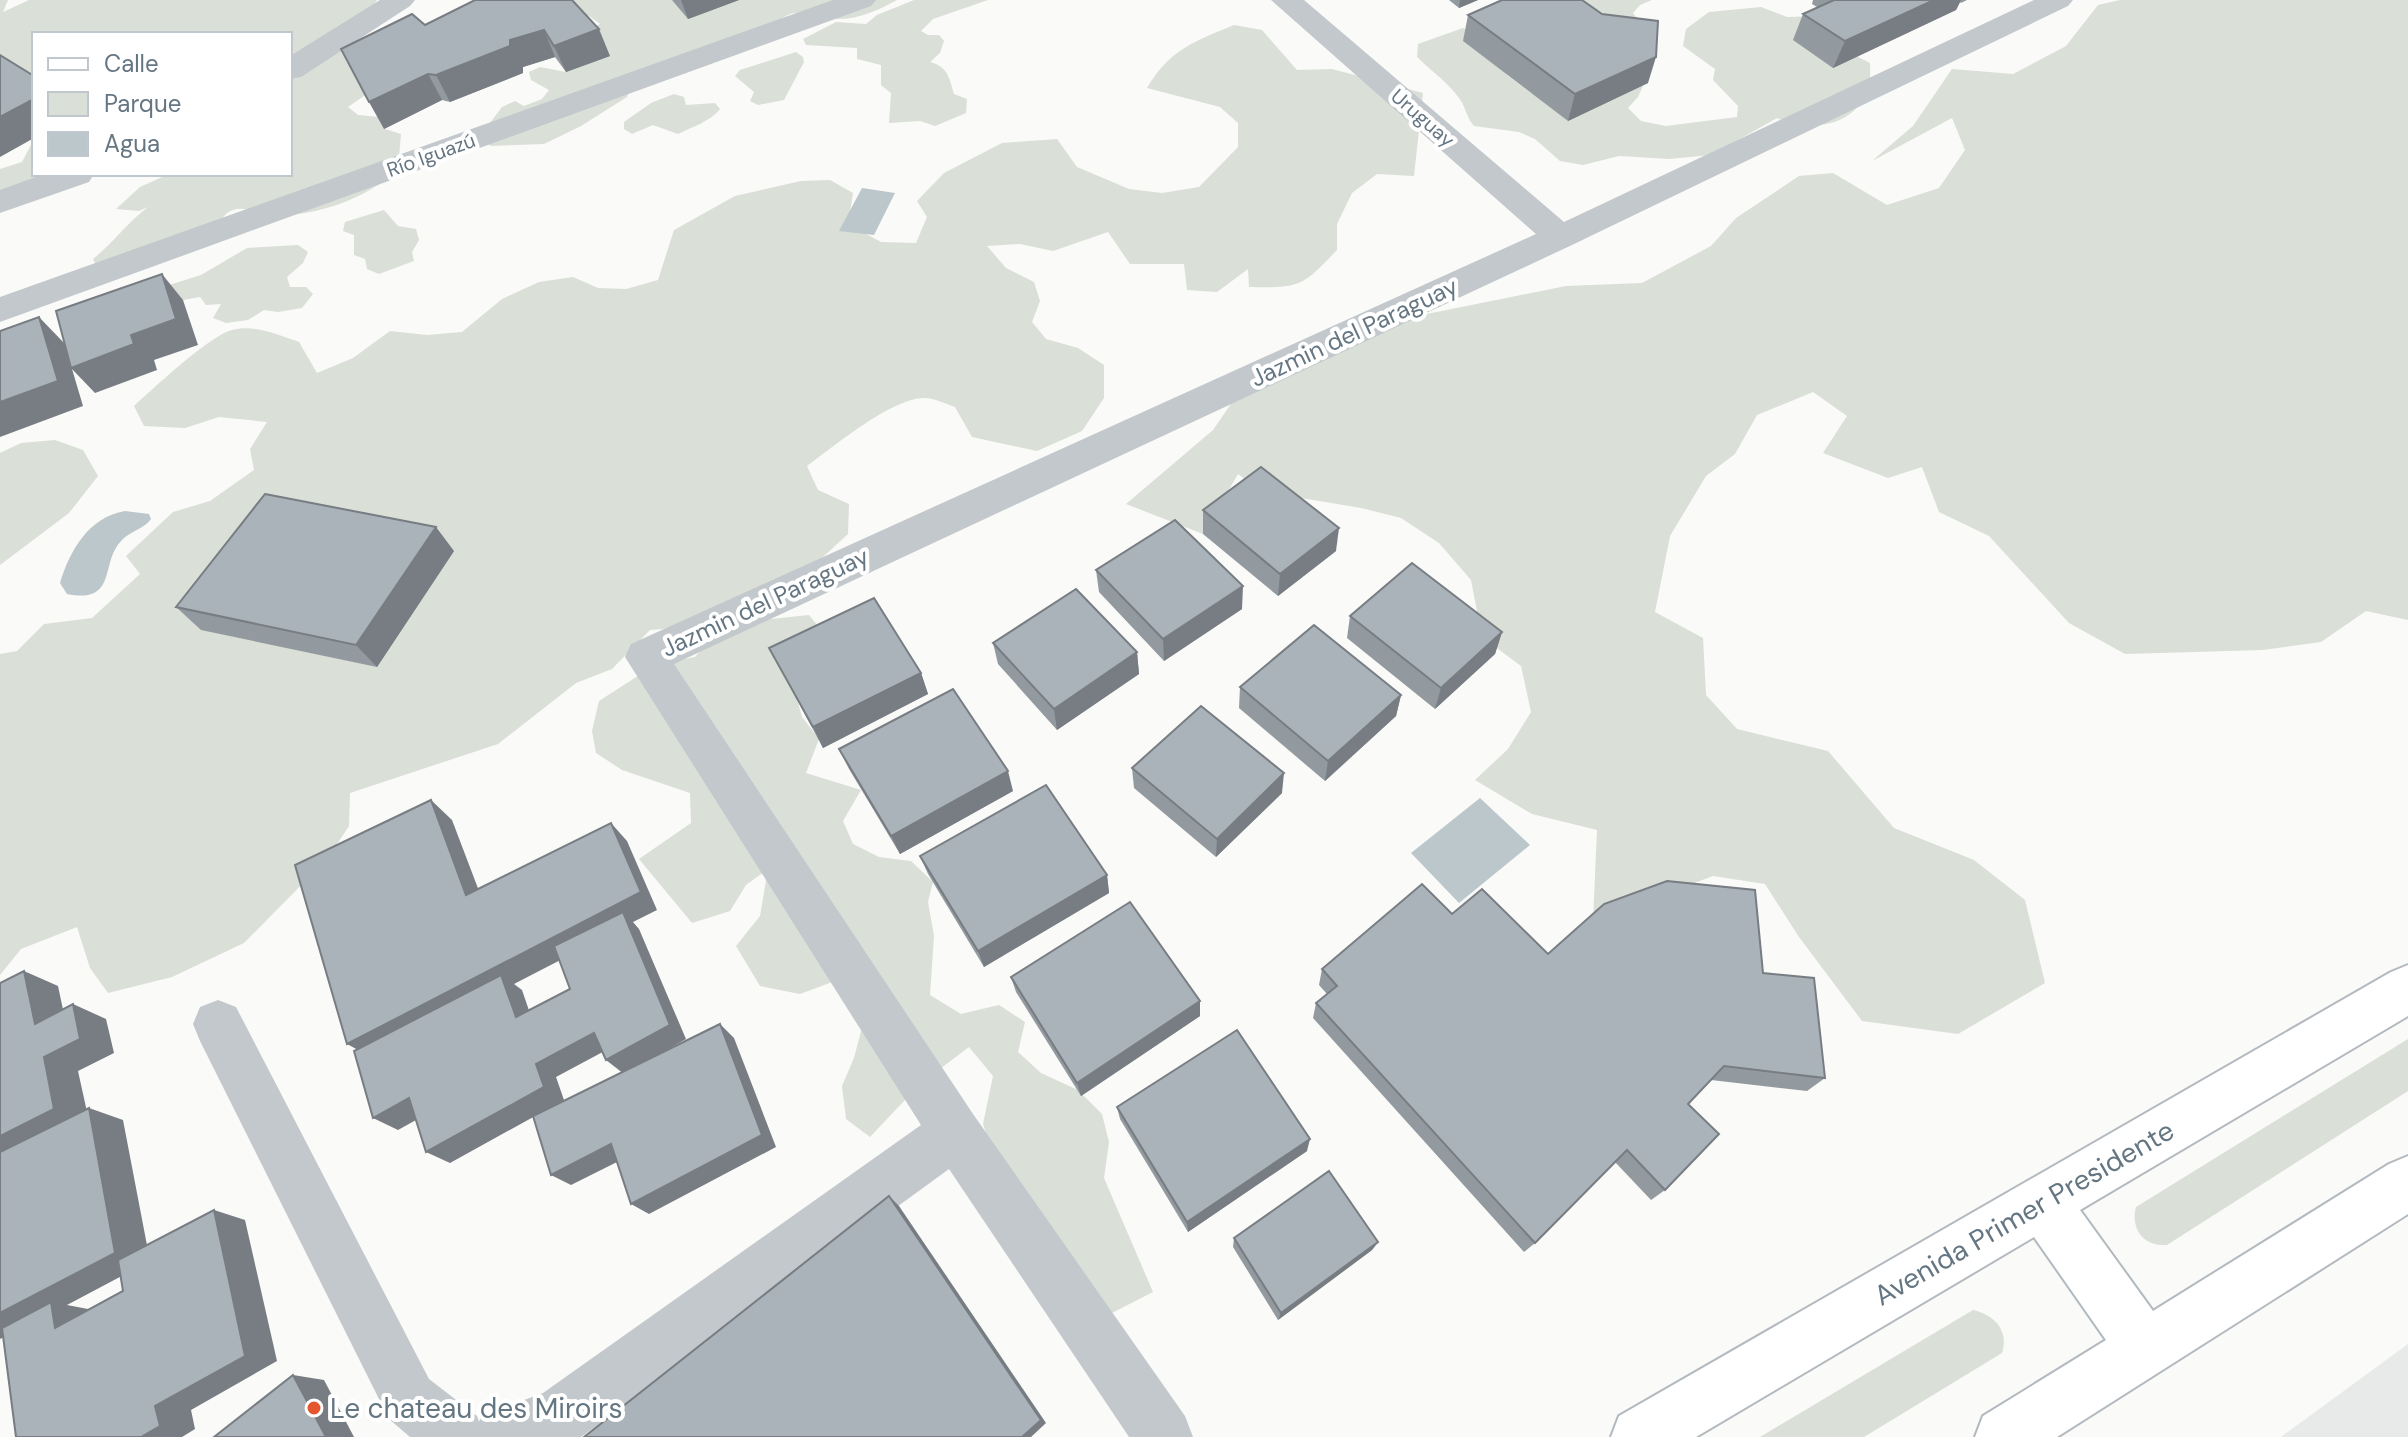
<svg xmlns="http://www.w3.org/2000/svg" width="2408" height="1437" viewBox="0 0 2408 1437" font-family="'DM Sans',sans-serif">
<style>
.built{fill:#e8e9e9}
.green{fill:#dadfd7}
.water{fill:#bbc7cb}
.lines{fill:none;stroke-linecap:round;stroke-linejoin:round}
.secondary-casing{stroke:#b3babf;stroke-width:4}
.street{fill:#c3c8cc;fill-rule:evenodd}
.secondary{fill:#fff;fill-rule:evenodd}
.wall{fill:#929a9f}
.shaded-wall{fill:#777d82}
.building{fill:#aab3b9;stroke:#777d82;stroke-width:2}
.poi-dot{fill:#e4572e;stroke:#fff;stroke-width:3}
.labels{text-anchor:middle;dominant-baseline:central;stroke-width:8;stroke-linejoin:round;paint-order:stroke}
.far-street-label{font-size:20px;fill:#657683;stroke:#fff}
.street-label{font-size:24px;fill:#657683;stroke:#fff}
.near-street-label{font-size:28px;fill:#657683;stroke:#fff}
.near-poi-label{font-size:28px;fill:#657683;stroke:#fff;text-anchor:start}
</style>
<rect width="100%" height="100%" fill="#fafaf8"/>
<!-- built -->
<polygon class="built" points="2408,1344 2408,1437 2281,1437"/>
<!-- green -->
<g class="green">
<path d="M 0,0 L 8,0 L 3,12 L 29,0 L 377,0 L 344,54 L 347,63 L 359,66 L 377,87 L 348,107 L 358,115 L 379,117 L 385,129 L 401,134 L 398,169 C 367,199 318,215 275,216 C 260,217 247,205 233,210 C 226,212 221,221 214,224 C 178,243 137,256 99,271 L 93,259 C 113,243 127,223 148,207 L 139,211 L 116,209 L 140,187 L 169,174 L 290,174 L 290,34 L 34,34 L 34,99 L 0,110 Z"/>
<path d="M 563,0 L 897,0 C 879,10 857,20 836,19 C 811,17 797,3 775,24 L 638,72 L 627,97 L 581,126 L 544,144 L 491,146 L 480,136 L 502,107 L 515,101 L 524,106 L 542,99 L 549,90 L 531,80 L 529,72 L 540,67 L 566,72 L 590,29 L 600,24 L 589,16 L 571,13 Z"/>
<path d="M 914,0 L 988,0 L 933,19 L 921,31 L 928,35 L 939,35 L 944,41 L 940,53 L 930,62 C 948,67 949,77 954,94 L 967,99 L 966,113 L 935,126 L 920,121 L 889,123 L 891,93 L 881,85 L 881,65 L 857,59 L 857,48 L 806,45 L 803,39 L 836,22 L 866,24 L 877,15 Z"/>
<polygon points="1575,0 1652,0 1640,5 1633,13 1640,22 1638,46"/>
<polygon points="2120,0 2408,0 2408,620 2366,611 2321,642 2263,650 2125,654 2069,623 1989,536 1939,512 1922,467 1888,478 1823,453 1847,416 1813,392 1757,415 1735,454 1706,476 1670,536 1655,612 1703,638 1706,695 1737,729 1828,751 1894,828 1974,860 2025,900 2045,983 1958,1034 1862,1021 1799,937 1765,884 1713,876 1593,921 1597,830 1532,814 1475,780 1508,749 1531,712 1521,666 1482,637 1471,580 1439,543 1401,518 1361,508 1260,491 1238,474 1203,534 1126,504 1213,430 1242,388 1412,317 1566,286 1642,283 1711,246 1736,218 1799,176 1833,173 1887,205 1939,188 1965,150 1952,118 1872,161 1913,126 1952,69 2013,74 2066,46 2098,5"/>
<path d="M 1761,7 L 1787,17 L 1817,16 L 1843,49 L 1870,63 C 1870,71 1871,82 1868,89 C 1854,128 1809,132 1777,118 L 1711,155 L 1669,159 L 1619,156 L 1583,165 L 1560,161 L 1535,139 L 1519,132 L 1474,126 C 1466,117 1466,107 1459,98 C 1447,81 1431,71 1417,57 L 1418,44 L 1463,28 L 1485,39 L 1501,59 L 1507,75 L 1531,93 L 1643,86 L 1638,97 L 1628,108 L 1641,121 L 1666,126 L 1737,117 L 1738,106 L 1713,80 L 1715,69 L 1683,46 L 1686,29 L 1709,12 Z"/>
<path d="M 1234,25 L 1262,30 L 1297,70 L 1332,69 L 1423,93 L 1414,176 L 1377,174 L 1352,193 L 1337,224 L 1337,250 C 1302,287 1300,288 1249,287 L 1248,269 L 1217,292 L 1187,290 L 1184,264 L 1130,264 L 1108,232 L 1053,251 L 1020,244 L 987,246 L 1006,268 L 1034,282 L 1040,301 L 1032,322 L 1046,339 L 1078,348 L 1104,365 L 1104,398 L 1082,431 L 1037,451 L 972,437 L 955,407 C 946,404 934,398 925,398 C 893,397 833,447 807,466 L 818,490 L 849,504 L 848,534 L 753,621 L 809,615 L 822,631 L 794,689 L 802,717 L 819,739 L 806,773 L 861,790 L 843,821 L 853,844 L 879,857 L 911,861 L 933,882 L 928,902 L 934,936 L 930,995 L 961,1014 L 999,1005 L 1025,1022 L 1018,1052 L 1041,1073 L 1078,1090 L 1102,1114 L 1109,1142 L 1104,1178 L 1153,1292 L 1110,1314 L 1004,1189 L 983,1124 L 993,1076 L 969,1047 L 920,1084 L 870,1137 L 846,1119 L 842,1086 L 854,1058 L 864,1020 L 835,981 L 800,994 L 760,986 L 736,946 L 760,916 L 768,869 L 746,885 L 730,911 L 692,923 L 639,859 L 691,823 L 690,793 L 622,770 L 596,753 L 592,731 L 599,701 L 655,665 L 695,657 L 707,643 L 749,622 L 650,630 L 612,669 L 576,683 L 498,744 L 350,793 L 349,826 L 327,859 L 244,943 L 172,977 L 108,993 L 90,968 L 77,927 L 21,949 L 0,975 L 0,654 L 17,651 L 44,624 L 92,618 L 140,574 L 126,556 L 173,512 L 210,501 L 254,470 L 250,449 L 267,422 L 219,417 L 185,428 L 144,426 L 134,406 C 154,388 209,336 232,330 C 255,324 278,335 299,342 L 317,373 L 353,358 L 390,331 L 427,335 L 462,332 L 502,299 L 539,282 L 573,277 L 598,288 L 626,289 L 658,280 L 674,230 L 735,196 L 801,181 L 830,180 L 853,193 L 848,224 L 881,242 L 916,243 L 927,217 L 917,201 L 944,173 L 1002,143 L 1057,139 L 1077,167 L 1129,189 L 1162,193 L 1199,187 L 1238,147 L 1238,123 L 1220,107 L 1147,88 C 1169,50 1195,41 1234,25 Z"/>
<polygon points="796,52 803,57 804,62 784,100 758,105 750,101 754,92 735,76 740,70"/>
<path d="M 674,94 L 684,97 L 686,105 L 715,103 L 720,109 C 711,121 692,127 678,134 L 653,125 L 632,134 L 624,129 L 624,122 L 651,103 Z"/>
<polygon points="34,139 34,174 61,174 0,195 0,169 22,162"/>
<polygon points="384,210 398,226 416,229 419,240 412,252 414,261 379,274 367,269 365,259 354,255 354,235 343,231 345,222"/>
<polygon points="298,245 308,252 303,263 287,277 290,287 306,287 313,294 302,308 278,312 264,310 248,320 226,323 213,318 221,304 206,305 200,297 183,300 166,286 201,275 247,248"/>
<polygon points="55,440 83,450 98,476 69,513 0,565 0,453 21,443"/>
<path d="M 2408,1039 L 2408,1091 L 2167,1245 C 2144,1247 2130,1229 2136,1207 Z"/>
<path d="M 1973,1310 C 1995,1315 2009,1331 2002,1353 L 1864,1437 L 1760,1437 Z"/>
</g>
<!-- water -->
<g class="water">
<polygon points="862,188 895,193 874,235 839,231"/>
<path d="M 125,511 L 149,514 L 151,519 C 144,529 130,531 121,541 C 100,563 118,604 67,594 L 60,583 C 70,550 89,517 125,511 Z"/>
<polygon points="1480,798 1530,845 1459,903 1411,853"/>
</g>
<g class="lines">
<!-- secondary casing -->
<g class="secondary-casing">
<polygon id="secondary" points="2408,965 2408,1016 2080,1210 2153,1311 2389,1164 2408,1156 2408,1214 2057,1437 1975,1437 1983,1416 2106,1340 2034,1237 1696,1437 1611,1437 1619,1416 2391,972"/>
</g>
<!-- street -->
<g class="street">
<polygon points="380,0 415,0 410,6 301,77 290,79 290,56"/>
<polygon points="833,0 876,0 871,6 0,322 0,297"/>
<polygon points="1271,0 1304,0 1564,222 2034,0 2073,0 2068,6 1572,245 674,664 973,1114 1185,1416 1193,1437 1129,1437 949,1169 581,1437 410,1437 389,1419 200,1041 193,1024 200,1007 218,1000 236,1007 429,1379 477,1416 479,1422 481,1416 543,1393 921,1125 625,657 631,644 1536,234"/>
<polygon points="44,174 94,174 89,182 0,213 0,190"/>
</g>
<!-- secondary -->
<use href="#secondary" class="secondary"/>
</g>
<!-- wall -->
<g class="wall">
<polygon points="473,0 572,0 610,56 566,72 555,57 523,67 523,73 450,102 442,100 384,129 425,25 473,2"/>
<polygon points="672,0 739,0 688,19"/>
<polygon points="1449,0 1478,0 1459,8"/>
<polygon points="1813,0 1967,0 1961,3 1960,2 1956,10 1833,68 1793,40 1803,14 1817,7 1812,4"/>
<polygon points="1468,15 1648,83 1568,121 1463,41"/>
<polygon points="1203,510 1336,551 1278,596 1203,534"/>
<polygon points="454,551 377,667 201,630 176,607"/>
<polygon points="1096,570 1242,609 1164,661 1099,592"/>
<polygon points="1350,616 1502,632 1495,654 1435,709 1347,638"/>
<polygon points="993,643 1137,652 1139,674 1057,730 998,664"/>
<polygon points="769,648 921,673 928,694 823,748"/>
<polygon points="1240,687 1401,695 1396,716 1325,781 1239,708"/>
<polygon points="839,749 1013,791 900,854 849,769"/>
<polygon points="1132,768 1282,793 1216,857 1134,788"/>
<polygon points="920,856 1107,875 1109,893 984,967 928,874"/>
<polygon points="1452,914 1548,954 1763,973 1825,1078 1807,1091 1711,1080 1688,1104 1665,1190 1651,1200 1615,1162 1535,1243 1524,1252 1313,1018 1316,1003 1327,994 1319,985 1322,969"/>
<polygon points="1011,977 1200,1016 1081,1096 1016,992"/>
<polygon points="1117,1107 1307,1151 1188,1232 1120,1119"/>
<polygon points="1234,1238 1378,1242 1372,1250 1278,1320 1233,1247"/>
</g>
<!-- shaded-wall -->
<g class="shaded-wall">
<polygon points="681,0 739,0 688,19"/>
<polygon points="1460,0 1478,0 1459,8"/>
<polygon points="1934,0 1961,0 1956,10 1833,68 1845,41"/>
<polygon points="599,29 610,56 566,72 554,46"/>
<polygon points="544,30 555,57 523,67 523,73 450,102 436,75 510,40"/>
<polygon points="1656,57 1648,83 1568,121 1575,94"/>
<polygon points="428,74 442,100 384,129 369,102"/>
<polygon points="34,99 34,138 0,157 0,117"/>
<polygon points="162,274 183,300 198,345 154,360 157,370 95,393 72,369 83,406 0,437 0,402 39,317 64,343 131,335"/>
<polygon points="436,527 454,551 377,667 356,645"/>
<polygon points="1339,528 1336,551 1278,596 1280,574"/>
<polygon points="1243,586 1242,609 1164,661 1163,639"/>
<polygon points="1502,632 1495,654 1435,709 1441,688"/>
<polygon points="1137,652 1139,674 1057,730 1054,709"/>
<polygon points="921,673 928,694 823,748 813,727"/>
<polygon points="1401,695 1396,716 1325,781 1328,761"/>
<polygon points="1008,771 1013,791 900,854 891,836"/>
<polygon points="1284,773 1282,793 1216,857 1217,839"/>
<polygon points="431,800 452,820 487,912 466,895"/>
<polygon points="611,823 627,841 657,910 633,922 639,929 686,1039 624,1074 606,1060 628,925 514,984 522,990 536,1031 373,1058 347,1044"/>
<polygon points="1107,875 1109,893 984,967 978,951"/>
<polygon points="24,971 58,986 69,1038 35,1024"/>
<polygon points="1200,1001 1200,1016 1081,1096 1077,1083"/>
<polygon points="73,1004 106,1019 114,1053 78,1071 89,1121 0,1167 0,1136"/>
<polygon points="720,1024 734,1038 776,1147 649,1214 631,1204"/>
<polygon points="594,1033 612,1047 556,1077 564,1100 450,1163 426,1152 536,1064"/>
<polygon points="409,1098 434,1110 398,1130 373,1118"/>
<polygon points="89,1108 123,1120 150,1261 67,1305 88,1309 93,1334 55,1328 52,1312 0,1339 0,1313"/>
<polygon points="1310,1139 1307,1151 1188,1232 1187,1222"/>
<polygon points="611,1144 629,1156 571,1185 551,1175"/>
<polygon points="889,1196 899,1206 1046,1423 1031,1437 1022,1437"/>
<polygon points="214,1210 245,1220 277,1361 191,1410 195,1429 182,1437 141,1437 155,1406"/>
<polygon points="1378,1242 1372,1250 1278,1320 1281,1313"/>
<polygon points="293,1375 324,1380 354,1437 326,1437"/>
</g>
<!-- building -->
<g class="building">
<polygon points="475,0 572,0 599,29 554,46 544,30 510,40 510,46 436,75 428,74 369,102 341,49 412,14 425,25"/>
<polygon points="1502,0 1582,0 1602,14 1658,21 1656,57 1575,94 1468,15"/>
<polygon points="1834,0 1934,0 1845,41 1803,14"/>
<polygon points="0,55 34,76 34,99 0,117"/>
<polygon points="162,274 176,319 131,335 134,344 71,368 56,311"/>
<polygon points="39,317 58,381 0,402 0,331"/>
<polygon points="1261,467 1339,528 1280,574 1203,510"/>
<polygon points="265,494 436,527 356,645 176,607"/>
<polygon points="1175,520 1243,586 1163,639 1096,570"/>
<polygon points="1412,563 1502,632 1441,688 1350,616"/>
<polygon points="1076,589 1137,652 1054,709 993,643"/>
<polygon points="874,598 921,673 813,727 769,648"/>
<polygon points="1314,625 1401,695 1328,761 1240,687"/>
<polygon points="953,689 1008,771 891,836 839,749"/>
<polygon points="1201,706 1284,773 1217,839 1132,768"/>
<polygon points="1046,785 1107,875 978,951 920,856"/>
<polygon points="431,800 466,895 611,823 641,892 347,1044 295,865"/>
<polygon points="1667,881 1755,890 1763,973 1814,978 1825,1078 1724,1066 1688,1104 1719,1134 1665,1190 1627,1150 1535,1243 1316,1003 1337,986 1322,969 1422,884 1452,914 1482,889 1548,954 1604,904"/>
<polygon points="1130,902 1200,1001 1077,1083 1011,977"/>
<polygon points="623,912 670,1025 606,1060 594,1033 536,1064 544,1087 426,1152 409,1098 373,1118 354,1051 501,975 516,1017 570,989 554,946"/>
<polygon points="24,971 35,1024 73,1004 80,1039 44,1057 54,1109 0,1136 0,983"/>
<polygon points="720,1024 762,1135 631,1204 611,1144 551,1175 533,1116"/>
<polygon points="1237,1030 1310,1139 1187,1222 1117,1107"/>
<polygon points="89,1108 115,1253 0,1313 0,1152"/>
<polygon points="1329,1171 1378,1242 1281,1313 1234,1238"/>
<polygon points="889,1196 1041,1420 1022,1437 584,1437"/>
<polygon points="214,1210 245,1356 155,1406 160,1426 141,1437 16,1437 2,1328 51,1302 55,1328 123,1291 118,1260"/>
<polygon points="293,1375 326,1437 214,1437"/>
</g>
<!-- markers -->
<circle class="poi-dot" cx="314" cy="1408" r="8"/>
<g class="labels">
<!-- far-street labels -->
<g class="far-street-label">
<text transform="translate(1423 118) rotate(41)">Uruguay</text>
<text transform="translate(431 155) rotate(-20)">Río Iguazú</text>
</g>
<!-- street labels -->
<g class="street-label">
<text transform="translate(1354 332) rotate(-25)">Jazmin del Paraguay</text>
<text transform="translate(765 602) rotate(-25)">Jazmin del Paraguay</text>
</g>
<!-- near-street labels -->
<g class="near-street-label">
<text transform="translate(2024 1213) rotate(-30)">Avenida Primer Presidente</text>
</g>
<!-- near-poi labels -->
<g class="near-poi-label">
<text x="330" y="1408">Le chateau des Miroirs</text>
</g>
</g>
<!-- legend -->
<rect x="32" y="32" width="260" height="144" fill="#ffffff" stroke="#c1c8cd" stroke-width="2"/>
<rect x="48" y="58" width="40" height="12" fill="#ffffff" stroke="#c1c8cd" stroke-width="2"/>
<text x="104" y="72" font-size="24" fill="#657683">Calle</text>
<rect x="48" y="92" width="40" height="24" fill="#dadfd7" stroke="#c1c8cd" stroke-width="2"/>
<text x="104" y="112" font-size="24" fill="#657683">Parque</text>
<rect x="48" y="132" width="40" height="24" fill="#bbc7cb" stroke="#c1c8cd" stroke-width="2"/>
<text x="104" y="152" font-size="24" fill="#657683">Agua</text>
</svg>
